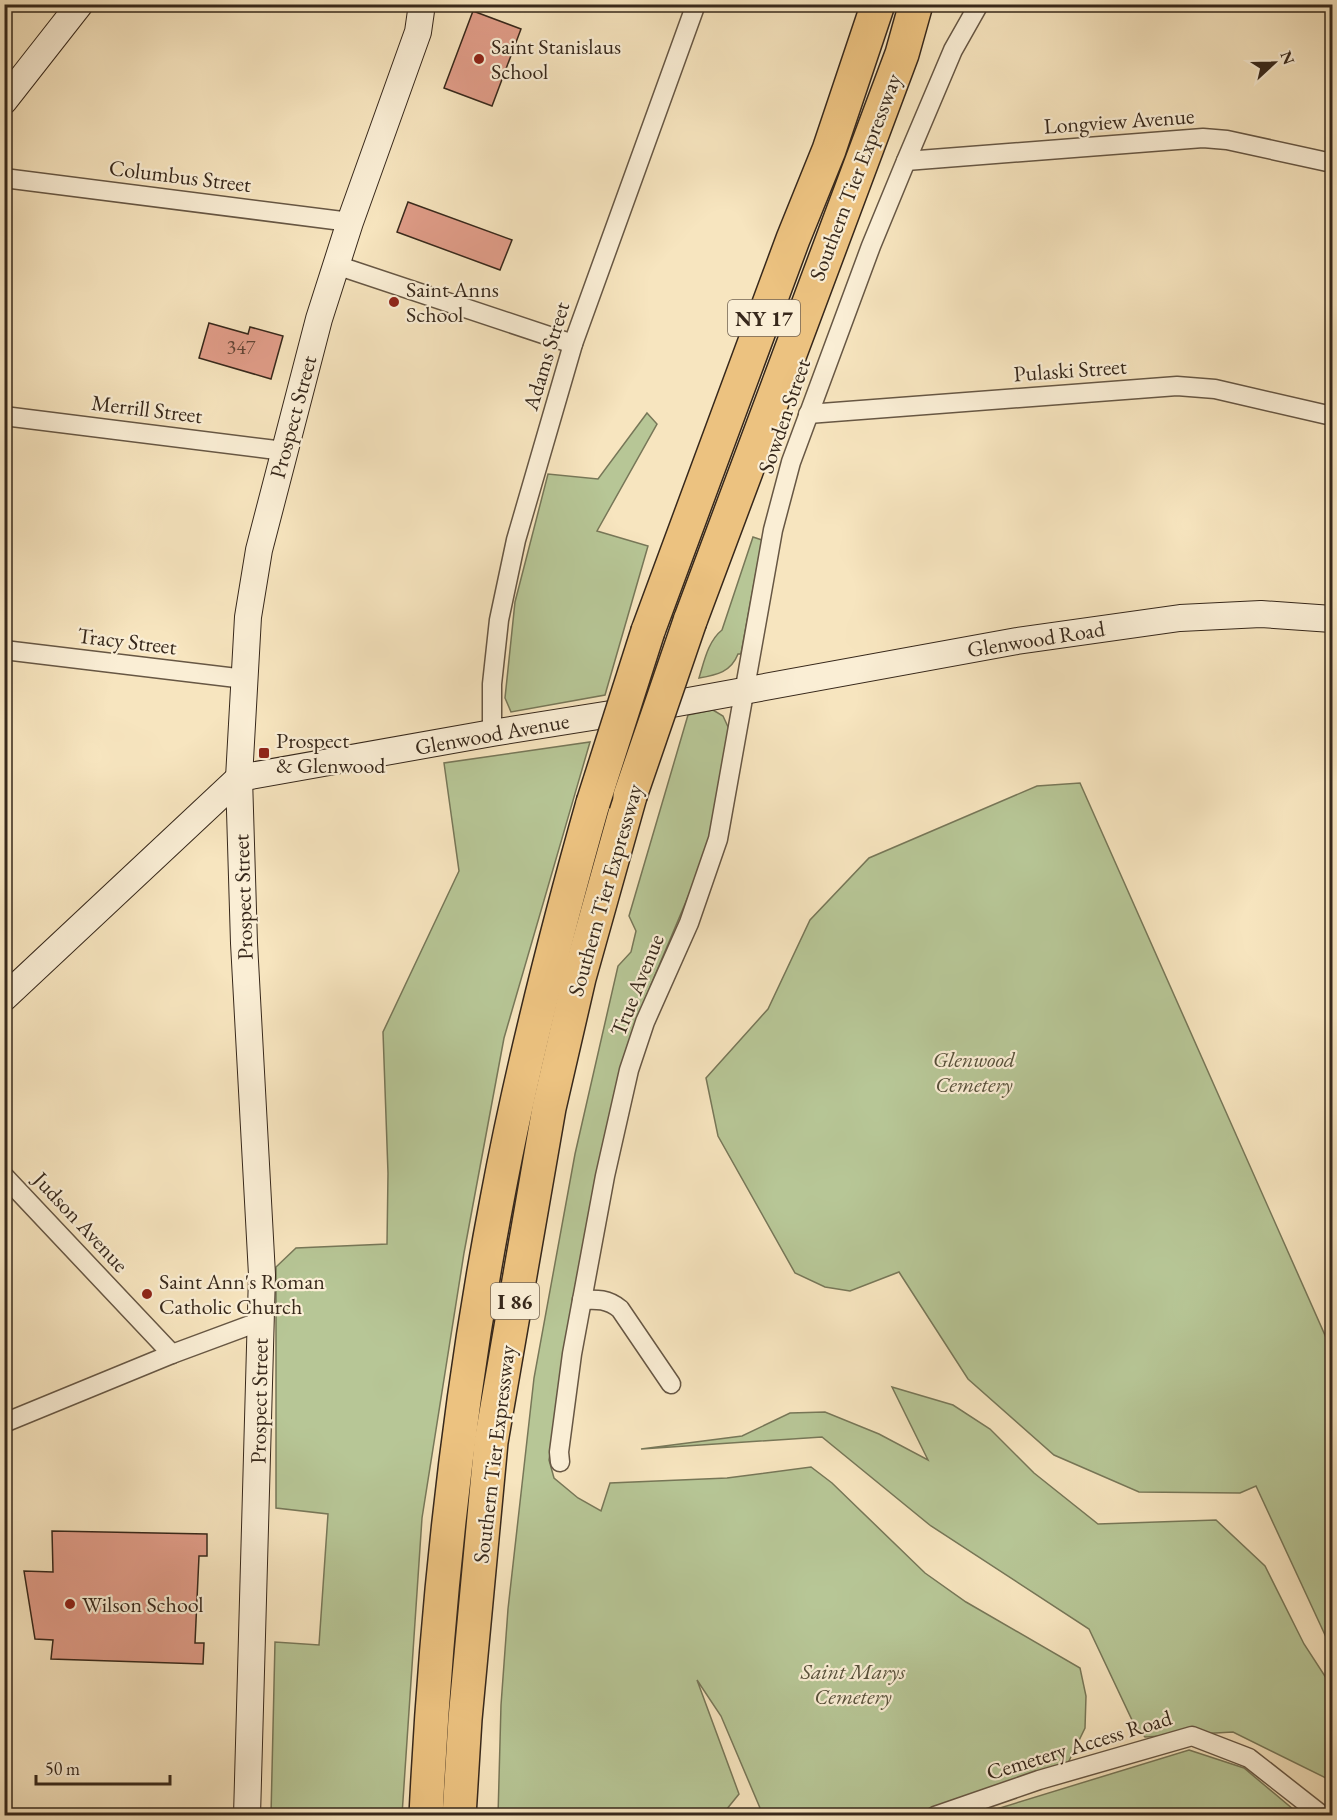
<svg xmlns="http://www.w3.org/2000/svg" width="1337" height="1820" viewBox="0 0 1337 1820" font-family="'EB Garamond',serif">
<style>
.green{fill:#b7c696;stroke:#777758;stroke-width:1.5}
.building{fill:#e19d89;stroke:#37281b;stroke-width:1.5}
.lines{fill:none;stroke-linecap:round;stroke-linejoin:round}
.street-casing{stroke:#675744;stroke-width:21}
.secondary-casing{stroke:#37281b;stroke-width:28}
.highway-casing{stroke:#37281b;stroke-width:36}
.street{stroke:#faeed5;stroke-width:18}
.secondary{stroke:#faeed5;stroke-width:26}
.highway{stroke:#ecc280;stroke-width:33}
.highway-bridge-casing{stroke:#37281b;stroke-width:36;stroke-linecap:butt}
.highway-bridge{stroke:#ecc280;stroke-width:33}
.poi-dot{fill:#8f2418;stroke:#faeed5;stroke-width:2}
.labels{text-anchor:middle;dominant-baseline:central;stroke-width:4.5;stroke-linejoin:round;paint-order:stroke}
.number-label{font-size:20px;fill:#624536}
.shield{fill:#faeed5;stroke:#726353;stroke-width:1.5}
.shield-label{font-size:21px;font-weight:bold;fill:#37281b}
.poi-label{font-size:22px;fill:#37281b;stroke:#faeed5;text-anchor:start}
.street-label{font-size:22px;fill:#37281b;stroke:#faeed5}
.park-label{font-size:22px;font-style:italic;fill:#57503a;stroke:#faeed5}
</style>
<rect width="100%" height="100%" fill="#f7e5bf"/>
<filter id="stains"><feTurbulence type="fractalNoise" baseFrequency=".00333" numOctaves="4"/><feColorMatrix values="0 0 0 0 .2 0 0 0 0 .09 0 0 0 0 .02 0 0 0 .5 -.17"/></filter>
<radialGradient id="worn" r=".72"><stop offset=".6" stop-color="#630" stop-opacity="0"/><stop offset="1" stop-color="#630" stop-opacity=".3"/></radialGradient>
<!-- green -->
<g class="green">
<polygon points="647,413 657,424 597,531 648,546 605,695 511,712 505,698 515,602 548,474 598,479"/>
<path d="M 753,537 L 762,540 L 741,654 L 738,654 C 731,672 717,675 699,678 C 704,662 708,641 722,630 Z"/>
<polygon points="713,710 723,716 729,729 706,854 645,999 593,1196 549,1460 554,1478 578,1498 601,1511 610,1483 727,1478 811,1467 832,1483 925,1573 966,1602 1080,1668 1086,1696 1085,1728 1068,1763 918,1815 763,1815 721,1716 697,1680 739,1794 722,1815 498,1816 501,1705 508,1609 534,1378 575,1154 618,966 631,952 636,931 629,916 688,715"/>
<polygon points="590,742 504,1038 464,1253 422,1518 402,1815 271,1815 275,1642 319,1645 328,1514 276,1508 276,1267 296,1248 387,1244 388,1173 383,1032 459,871 444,763"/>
<polygon points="1080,783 1332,1351 1332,1650 1256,1486 1240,1493 1139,1492 1054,1455 968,1379 899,1272 850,1291 825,1287 795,1273 718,1136 706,1078 768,1009 810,920 869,858 1037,786"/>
<polygon points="892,1387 953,1405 990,1429 1034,1473 1098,1524 1216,1520 1265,1566 1304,1644 1332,1687 1332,1781 1233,1732 1145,1737 1133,1722 1089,1629 931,1526 822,1437 641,1449 742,1436 790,1413 825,1412 879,1434 928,1460"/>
<polygon points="1189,1750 1244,1768 1300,1815 977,1815"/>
</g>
<!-- building -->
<g class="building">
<polygon points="473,11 521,29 492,106 444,88"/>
<polygon points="408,202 512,240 500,270 397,232"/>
<polygon points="209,323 248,334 250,327 283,336 271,379 199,358"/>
<polygon points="52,1531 207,1534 207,1556 199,1556 195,1643 204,1643 203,1664 51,1659 53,1640 35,1639 24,1571 53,1572"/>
</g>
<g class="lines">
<!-- street casing -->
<g class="street-casing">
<g id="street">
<polyline points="906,161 1203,138 1227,140 1332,163"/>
<polyline points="4,178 350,222"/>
<polyline points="336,265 573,344"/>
<polyline points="808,414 1177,386 1215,389 1332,416"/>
<polyline points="4,416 284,451"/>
<polyline points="4,650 245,679"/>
<polyline points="492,733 492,684 499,620 516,540 573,344 696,4"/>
<polyline points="4,1176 172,1354"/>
<path d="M 582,1300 C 597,1299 608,1299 620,1309 L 671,1384"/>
<polyline points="4,1423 172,1354 261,1321"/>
<polyline points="560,1462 559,1452 572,1354 605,1176 629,1070 645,1022 689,923 718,839 773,530 791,462 871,246 906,161 953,50 979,4"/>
<polyline points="935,1816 1039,1780 1192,1736 1249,1758 1323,1816"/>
</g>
</g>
<!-- secondary casing -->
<g class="secondary-casing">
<g id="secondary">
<polyline points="4,101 80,4"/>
<polyline points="4,998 239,778 492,733 661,706 1017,641 1180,618 1261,614 1332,619"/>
<polyline points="247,1816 262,1275 244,943 239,778 248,617 259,550 319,319 350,222 418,32 422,4"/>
</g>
</g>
<!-- highway casing -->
<g class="highway-casing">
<g id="highway">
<polyline points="690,621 902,54 916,4"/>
<polyline points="648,631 793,239 829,150 878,4"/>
<path d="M 426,1816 C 436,1609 458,1403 497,1200 C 522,1066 556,934 593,803"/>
<polyline points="459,1816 465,1719 491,1442 549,1108 579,978 630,796"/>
</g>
</g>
<!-- street -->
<use href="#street" class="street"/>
<!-- secondary -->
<use href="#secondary" class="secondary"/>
<!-- highway -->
<use href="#highway" class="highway"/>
<!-- highway-bridge casing -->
<g class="highway-bridge-casing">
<g id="highway-bridge">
<polyline points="630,796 690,621"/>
<polyline points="593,803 648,631"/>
</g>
</g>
<!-- highway-bridge -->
<use href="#highway-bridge" class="highway-bridge"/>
</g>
<!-- markers -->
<g class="poi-dot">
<circle cx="479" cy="59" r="6"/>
<circle cx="394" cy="302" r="6"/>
<rect x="258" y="747" width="12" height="12" rx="3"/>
<circle cx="147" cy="1294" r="6"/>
<circle cx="70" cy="1604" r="6"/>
</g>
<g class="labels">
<!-- number labels -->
<g class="number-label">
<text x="241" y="347">347</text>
</g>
<!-- shield labels -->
<g class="shield">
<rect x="728" y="300" width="72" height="36" rx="4.5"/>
<rect x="491" y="1283" width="48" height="36" rx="4.5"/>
</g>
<g class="shield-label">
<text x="764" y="318">NY 17</text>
<text x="515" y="1301">I 86</text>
</g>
<!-- poi labels -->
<g class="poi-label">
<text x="491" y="46">Saint Stanislaus<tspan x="491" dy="25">School</tspan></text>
<text x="406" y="289">Saint Anns<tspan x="406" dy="25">School</tspan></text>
<text x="276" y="740">Prospect<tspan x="276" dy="25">&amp; Glenwood</tspan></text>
<text x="159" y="1281">Saint Ann's Roman<tspan x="159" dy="25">Catholic Church</tspan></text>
<text x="82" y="1604">Wilson School</text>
</g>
<!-- street labels -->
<g class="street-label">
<text transform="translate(1119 121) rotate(-4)">Longview Avenue</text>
<text transform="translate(180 176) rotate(7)">Columbus Street</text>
<text transform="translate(855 177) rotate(-69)">Southern Tier Expressway</text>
<text transform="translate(546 356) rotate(-73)">Adams Street</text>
<text transform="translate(1070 370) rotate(-4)">Pulaski Street</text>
<text transform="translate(147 409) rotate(7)">Merrill Street</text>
<text transform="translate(784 416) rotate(-71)">Sowden Street</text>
<text transform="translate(293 417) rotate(-75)">Prospect Street</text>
<text transform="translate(1036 639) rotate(-9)">Glenwood Road</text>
<text transform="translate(127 641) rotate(7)">Tracy Street</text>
<text transform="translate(492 734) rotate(-10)">Glenwood Avenue</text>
<text transform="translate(605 890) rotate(-74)">Southern Tier Expressway</text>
<text transform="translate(243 897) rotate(-92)">Prospect Street</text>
<text transform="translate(637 985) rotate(-68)">True Avenue</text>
<text transform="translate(81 1222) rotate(47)">Judson Avenue</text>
<text transform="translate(259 1401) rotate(-89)">Prospect Street</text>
<text transform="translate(494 1454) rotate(-83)">Southern Tier Expressway</text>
<text transform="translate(1079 1745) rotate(-17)">Cemetery Access Road</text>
</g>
<!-- park labels -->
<g class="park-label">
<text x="974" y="1059">Glenwood<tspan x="974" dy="25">Cemetery</tspan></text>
<text x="853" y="1671">Saint Marys<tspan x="853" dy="25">Cemetery</tspan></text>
</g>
</g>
<!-- margin -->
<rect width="1337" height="1820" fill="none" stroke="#f7e5bf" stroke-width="24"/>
<rect x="6" y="6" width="1325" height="1808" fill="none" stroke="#37281b" stroke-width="3"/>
<rect x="12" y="12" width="1313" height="1796" fill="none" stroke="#37281b" stroke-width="1.5"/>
<!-- north arrow -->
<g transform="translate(1274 63) rotate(68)" stroke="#faeed5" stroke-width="4.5" paint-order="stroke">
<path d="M0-4.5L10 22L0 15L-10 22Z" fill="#37281b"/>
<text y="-9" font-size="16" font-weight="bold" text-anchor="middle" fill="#37281b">N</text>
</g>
<!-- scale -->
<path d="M36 1775v9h134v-9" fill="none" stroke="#37281b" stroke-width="3"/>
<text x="45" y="1775" font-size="18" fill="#37281b" stroke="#faeed5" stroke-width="4.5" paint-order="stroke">50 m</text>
<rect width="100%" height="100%" filter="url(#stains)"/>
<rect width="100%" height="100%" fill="url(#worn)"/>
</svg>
